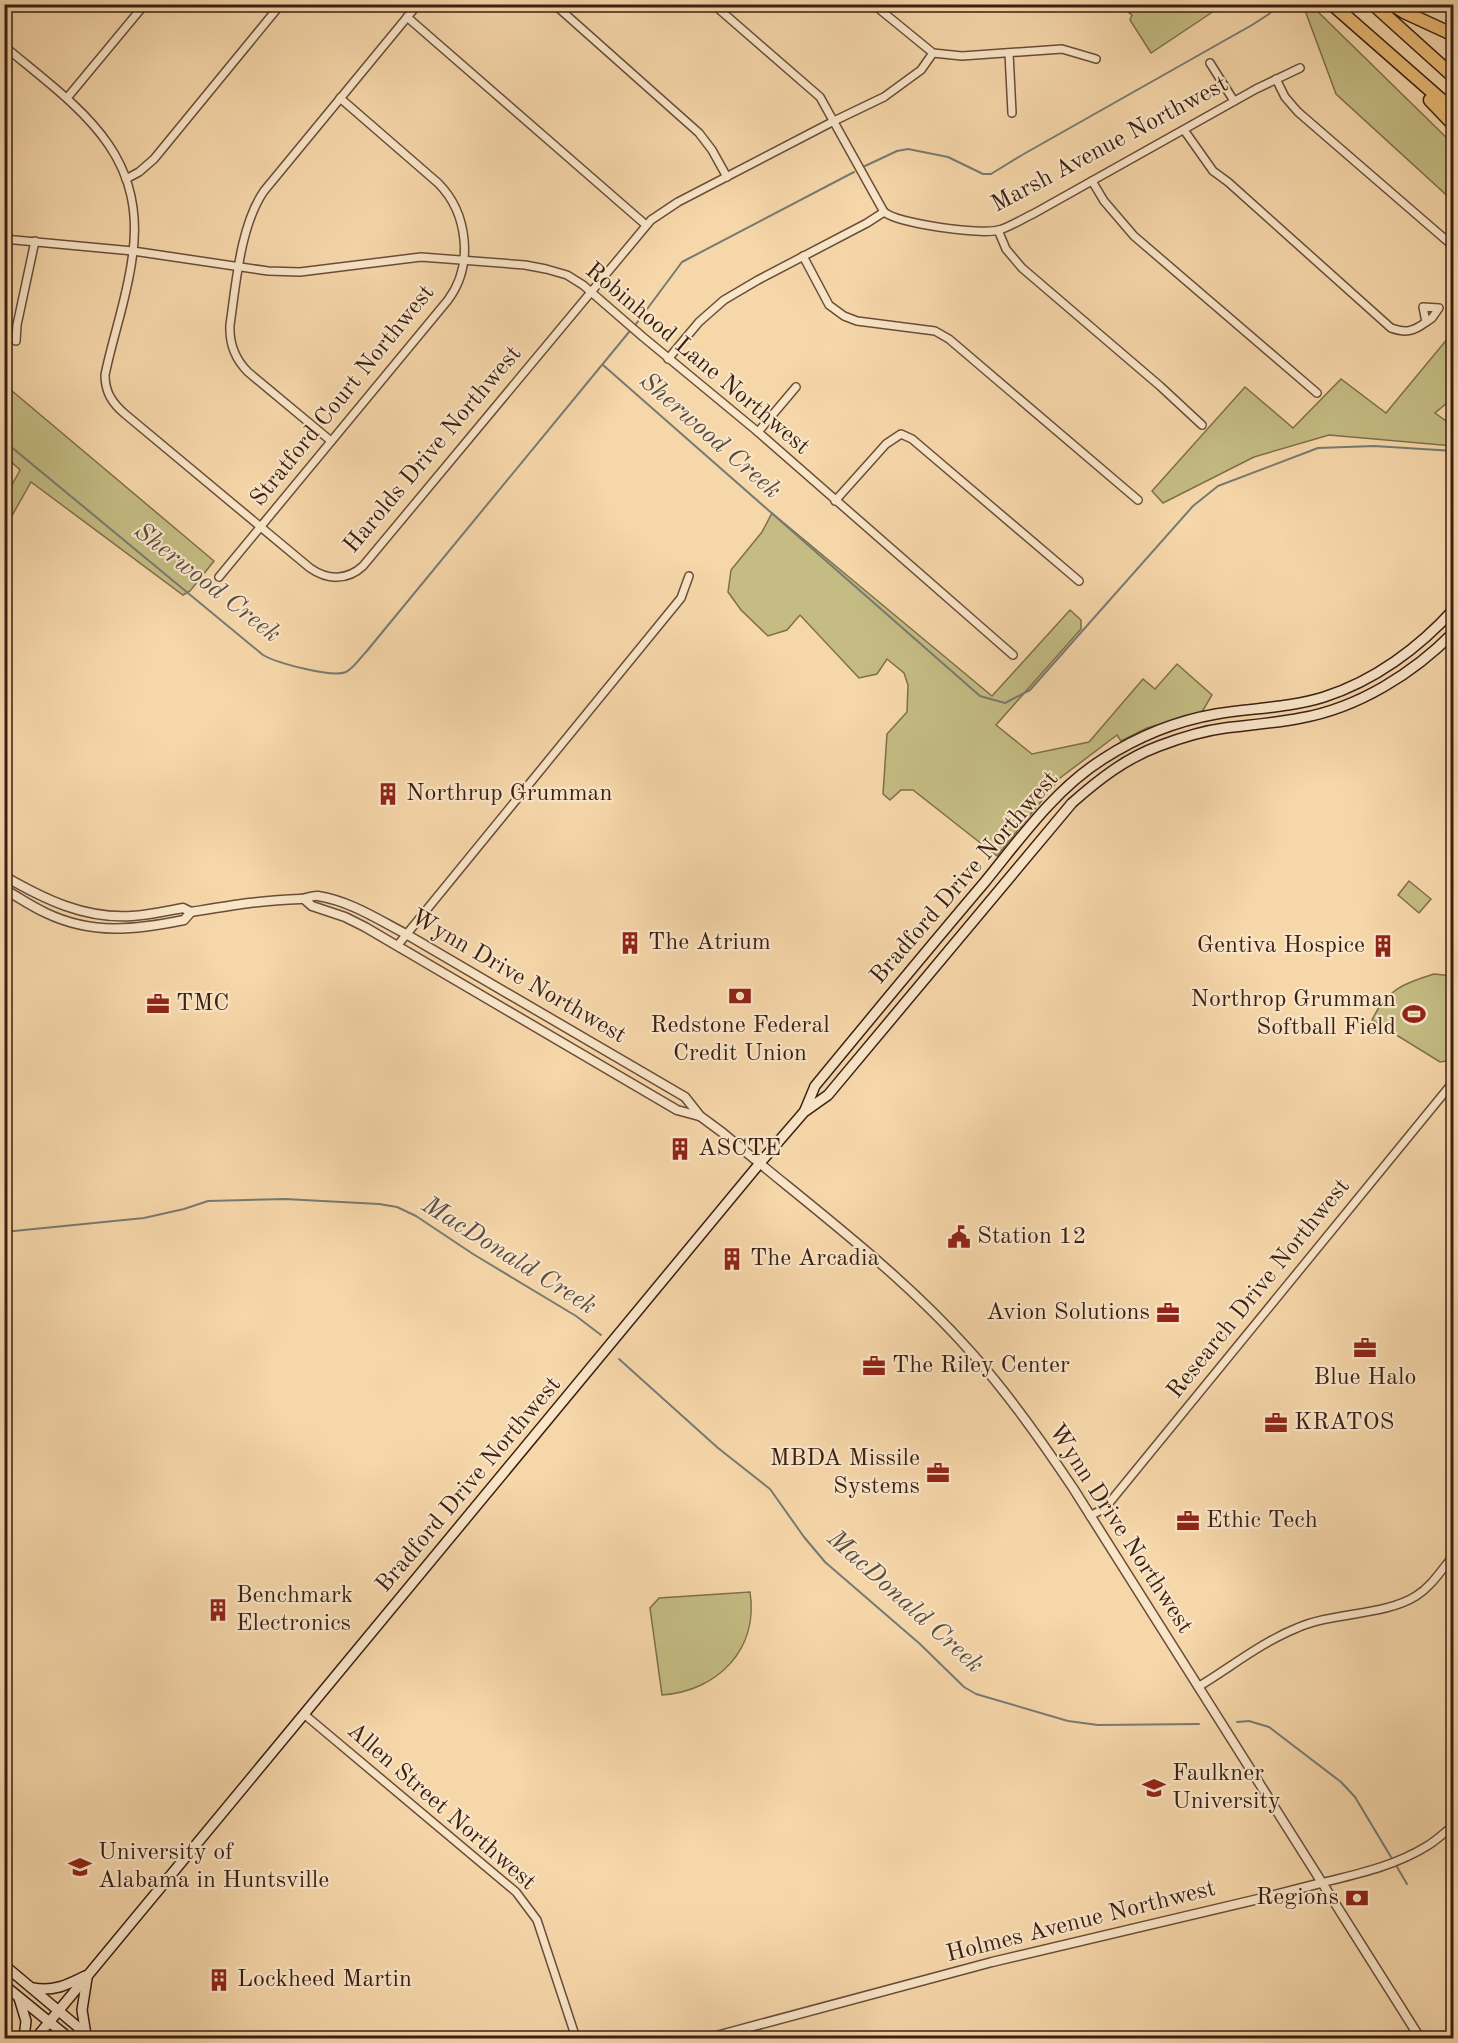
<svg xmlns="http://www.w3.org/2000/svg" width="1458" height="2043" viewBox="0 0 1458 2043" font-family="'Old Standard TT',serif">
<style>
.green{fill:#c4bc83;stroke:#7f6e4b;stroke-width:1.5}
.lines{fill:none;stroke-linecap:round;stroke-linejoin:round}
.stream{stroke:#777a72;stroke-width:2}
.minor-casing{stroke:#694d39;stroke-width:10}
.tertiary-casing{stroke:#694d39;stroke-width:11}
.secondary-casing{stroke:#3a1f13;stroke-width:12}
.motorway-casing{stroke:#3a1f13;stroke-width:15}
.minor{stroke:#f9e5c8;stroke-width:7}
.tertiary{stroke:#f9e5c8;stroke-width:8}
.secondary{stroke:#f9e5c8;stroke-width:9}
.motorway{stroke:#ebbc75;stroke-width:12}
.labels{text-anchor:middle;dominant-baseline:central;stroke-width:4.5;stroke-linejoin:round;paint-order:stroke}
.street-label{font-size:24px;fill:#3a1f13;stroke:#f9e5c8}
.poi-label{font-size:24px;fill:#3a1f13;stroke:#f9e5c8;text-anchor:start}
.water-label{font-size:26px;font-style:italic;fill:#594d43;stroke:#f9e5c8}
</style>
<rect width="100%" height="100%" fill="#f6d7aa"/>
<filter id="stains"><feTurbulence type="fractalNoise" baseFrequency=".00333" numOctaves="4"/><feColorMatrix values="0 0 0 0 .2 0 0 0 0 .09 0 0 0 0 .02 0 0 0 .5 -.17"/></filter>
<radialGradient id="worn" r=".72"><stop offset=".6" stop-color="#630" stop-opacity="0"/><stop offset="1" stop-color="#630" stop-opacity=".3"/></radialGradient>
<!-- green -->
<g class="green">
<polygon points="1117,5 1217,5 1211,13 1151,53 1130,20 1132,15"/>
<polygon points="1303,5 1311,5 1453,144 1453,201 1336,94"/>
<polygon points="1453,332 1453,398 1435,413 1453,426 1453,446 1329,435 1254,457 1163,503 1152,491 1245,387 1293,428 1341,379 1386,413"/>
<polygon points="5,385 214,561 190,591 183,595 31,482 5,528 5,498 20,470 5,456"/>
<polygon points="772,513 992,696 1070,610 1081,620 1081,629 996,725 1032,754 1089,742 1143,679 1155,689 1177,664 1212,695 1202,712 1147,728 1121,741 1117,735 1060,778 997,856 913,790 901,790 890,800 883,794 887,734 907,712 908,685 904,673 887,659 877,674 859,678 800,615 787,630 768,636 741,610 728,592 731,570 762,532"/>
<polygon points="1409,881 1431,899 1419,913 1398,895"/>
<path d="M 1434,974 L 1453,976 L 1453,1053 L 1446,1061 L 1440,1062 L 1372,1020 C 1386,990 1404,983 1434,974 Z"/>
<path d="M 750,1592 C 759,1649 718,1691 662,1695 L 650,1608 L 659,1598 Z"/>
</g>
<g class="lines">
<!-- stream -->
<g class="stream">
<polyline points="865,166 897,151 908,149 948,157 983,174 991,174 1022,155 1252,25 1269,14 1278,4"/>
<polyline points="636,324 682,262 854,172"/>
<polyline points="603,365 980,696 1005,703 1030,690 1193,506 1218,486 1318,448 1374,446 1454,451"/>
<path d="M 4,441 L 263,655 C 277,663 332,678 346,672 C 354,668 360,658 366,652 L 629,332"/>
<polyline points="4,1232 144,1218 184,1209 208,1201 285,1199 379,1204 397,1207 416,1216 473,1254 576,1316 601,1335"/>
<polyline points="619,1359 718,1448 770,1489 804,1537 825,1562 920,1644 964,1687 976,1694 1068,1721 1098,1725 1199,1724"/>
<polyline points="1237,1722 1249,1721 1269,1727 1341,1782 1355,1797 1391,1857"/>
<polyline points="1397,1867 1407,1884"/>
</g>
<!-- minor casing -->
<g class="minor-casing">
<g id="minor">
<polyline points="554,4 699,133 712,150 727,177"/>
<path d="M 713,4 L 820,97 L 884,212 C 900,224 980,235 999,230 C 1010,227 1022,219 1033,214 L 1256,89 L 1300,68"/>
<polyline points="873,4 933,53 962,56 1062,49 1096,59"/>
<polyline points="4,10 9,4"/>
<polyline points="407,17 646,225"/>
<path d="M 4,46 C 77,107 149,152 132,259 C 127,298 113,336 105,375 C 105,392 112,403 125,414 L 310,568 C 327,580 347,581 363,566 L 651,220 L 678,202 L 834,121 L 884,97 L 921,70 L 933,53"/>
<polyline points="1009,53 1012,113"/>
<polyline points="1210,63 1234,101"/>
<polyline points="1276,79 1285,97 1298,112 1453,246"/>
<polyline points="67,98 145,4"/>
<path d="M 1184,130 L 1213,171 L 1228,182 L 1391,328 C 1405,333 1413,332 1426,322"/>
<polyline points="126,179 139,172 154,159 281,4"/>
<polyline points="1092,181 1104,201 1134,236 1317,393"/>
<polyline points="998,230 1006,249 1022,268 1160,386 1202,425"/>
<polyline points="4,239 133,251 268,271 300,272 421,257 525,265 546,269 567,275 583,285 643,337 758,432 1013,655"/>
<polyline points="803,256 829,305 844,316 857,321 935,331 949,339 1138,500"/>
<polygon points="1423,307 1439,308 1432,318 1426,322"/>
<polyline points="16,341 17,325 35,241"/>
<polyline points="668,359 699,322 724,300 758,280 867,223 884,212"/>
<polyline points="758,432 796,387"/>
<path d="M 331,441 L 248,372 C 235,359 229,344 230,325 C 236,284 240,226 264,191 L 418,4"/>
<polyline points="835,501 886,444 901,434 912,439 1079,581"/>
<path d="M 219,577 L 448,300 C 474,265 468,213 438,183 L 340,98"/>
<polyline points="397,946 681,598 689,576"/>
<polyline points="1090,1516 1105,1508 1454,1081"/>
<path d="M 1198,1687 C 1231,1667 1262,1642 1297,1628 C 1333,1612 1384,1616 1416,1596 C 1432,1586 1442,1569 1454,1555"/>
<polyline points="305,1715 516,1892 537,1920 576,2038"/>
<path d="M 1321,1883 C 1357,1874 1395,1866 1427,1846 C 1437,1840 1445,1832 1454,1825"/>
</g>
</g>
<!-- tertiary casing -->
<g class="tertiary-casing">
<g id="tertiary">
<path d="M 4,876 C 44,899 84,919 132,916 C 149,915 166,911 183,908 L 191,912"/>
<path d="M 4,889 C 18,897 31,906 46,913 C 92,935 135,930 184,920 L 191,912 C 228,906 262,900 300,899 C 307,899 312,895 318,896 C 350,901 379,920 406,934 L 685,1097 L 700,1116 L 723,1133 C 806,1203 897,1269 969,1350 C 1008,1393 1041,1440 1073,1488 L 1420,2038"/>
<polyline points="304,899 312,906 345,917 365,927 677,1110 699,1116"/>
<polyline points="709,2038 992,1962 1271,1896 1321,1883"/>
</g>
</g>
<!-- secondary casing -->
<g class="secondary-casing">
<g id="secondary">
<path d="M 805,1110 L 815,1086 C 871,1018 927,950 984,883 C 1020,839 1054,790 1103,759 C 1137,737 1176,721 1216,714 C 1252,708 1289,708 1324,697 C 1374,681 1419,648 1454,609"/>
<polyline points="4,1965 91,2038"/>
<polyline points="4,1985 69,2038"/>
<path d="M 33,1988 C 53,1992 67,1985 85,1976"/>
<polyline points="19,1998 26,2021 24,2038"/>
<polyline points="86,2035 82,2010 87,1978"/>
<path d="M 36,2038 L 760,1163 L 804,1112 L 828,1095 L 1072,803 C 1098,780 1126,758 1159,746 C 1180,738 1202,731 1225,728 C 1250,725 1276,723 1301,718 C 1358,708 1414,673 1454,632"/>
</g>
</g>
<!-- motorway casing -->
<g class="motorway-casing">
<g id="motorway">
<polyline points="1332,4 1454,111"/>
<polyline points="1373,4 1454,77"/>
<polyline points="1391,4 1404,12 1454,35"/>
<polyline points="1430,100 1454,125"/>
</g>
</g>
<!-- minor -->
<use href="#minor" class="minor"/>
<!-- tertiary -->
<use href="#tertiary" class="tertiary"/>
<!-- secondary -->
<use href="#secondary" class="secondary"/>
<!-- motorway -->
<use href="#motorway" class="motorway"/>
</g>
<!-- icons -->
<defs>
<g id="building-bare" transform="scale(1.8)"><path d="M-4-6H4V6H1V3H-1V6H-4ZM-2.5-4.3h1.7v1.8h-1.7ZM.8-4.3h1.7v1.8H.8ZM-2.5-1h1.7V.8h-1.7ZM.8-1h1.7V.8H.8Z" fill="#8f2418" stroke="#f9e5c8" stroke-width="2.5" paint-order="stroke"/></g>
<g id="bank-bare" transform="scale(1.8)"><path d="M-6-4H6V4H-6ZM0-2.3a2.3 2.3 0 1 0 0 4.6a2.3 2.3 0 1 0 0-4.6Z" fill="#8f2418" stroke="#f9e5c8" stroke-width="2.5" paint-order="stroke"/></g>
<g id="office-bare" transform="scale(1.8)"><path d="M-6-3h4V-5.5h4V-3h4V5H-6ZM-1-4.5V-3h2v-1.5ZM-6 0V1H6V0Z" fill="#8f2418" stroke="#f9e5c8" stroke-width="2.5" paint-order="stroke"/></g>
<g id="stadium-bare" transform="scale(1.8)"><path d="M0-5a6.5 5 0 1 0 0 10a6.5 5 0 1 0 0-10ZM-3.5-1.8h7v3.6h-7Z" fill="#8f2418" stroke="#f9e5c8" stroke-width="2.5" paint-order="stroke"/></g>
<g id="civic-bare" transform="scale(1.8)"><path d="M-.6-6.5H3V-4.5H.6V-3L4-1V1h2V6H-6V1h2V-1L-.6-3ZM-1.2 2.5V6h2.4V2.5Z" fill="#8f2418" stroke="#f9e5c8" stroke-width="2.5" paint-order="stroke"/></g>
<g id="university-bare" transform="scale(1.8)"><path d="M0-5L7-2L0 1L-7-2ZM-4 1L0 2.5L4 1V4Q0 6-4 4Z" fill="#8f2418" stroke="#f9e5c8" stroke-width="2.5" paint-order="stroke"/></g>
</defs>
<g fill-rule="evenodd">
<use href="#building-bare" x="388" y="794"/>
<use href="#building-bare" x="630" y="943"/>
<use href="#building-bare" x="1383" y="946"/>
<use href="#bank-bare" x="740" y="996"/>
<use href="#office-bare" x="158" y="1004"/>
<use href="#stadium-bare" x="1414" y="1014"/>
<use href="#building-bare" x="680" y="1149"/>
<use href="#civic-bare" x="959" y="1237"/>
<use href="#building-bare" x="732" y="1259"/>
<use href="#office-bare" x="1168" y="1313"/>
<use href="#office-bare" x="1365" y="1348"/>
<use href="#office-bare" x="874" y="1366"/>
<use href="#office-bare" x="1276" y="1423"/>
<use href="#office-bare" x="938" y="1473"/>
<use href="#office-bare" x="1188" y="1521"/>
<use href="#building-bare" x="218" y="1610"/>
<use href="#university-bare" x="1154" y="1788"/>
<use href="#university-bare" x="80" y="1867"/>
<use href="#bank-bare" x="1357" y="1898"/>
<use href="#building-bare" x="219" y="1980"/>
</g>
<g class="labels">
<!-- street labels -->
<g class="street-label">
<text transform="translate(1110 145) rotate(-28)">Marsh Avenue Northwest</text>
<text transform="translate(697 359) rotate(40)">Robinhood Lane Northwest</text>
<text transform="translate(343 396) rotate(-51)">Stratford Court Northwest</text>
<text transform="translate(433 450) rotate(-50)">Harolds Drive Northwest</text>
<text transform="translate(965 878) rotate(-49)">Bradford Drive Northwest</text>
<text transform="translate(518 977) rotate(30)">Wynn Drive Northwest</text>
<text transform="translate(1259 1289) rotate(-51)">Research Drive Northwest</text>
<text transform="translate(469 1485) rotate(-50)">Bradford Drive Northwest</text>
<text transform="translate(1120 1529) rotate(57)">Wynn Drive Northwest</text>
<text transform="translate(441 1807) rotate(41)">Allen Street Northwest</text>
<text transform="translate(1081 1922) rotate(-14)">Holmes Avenue Northwest</text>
</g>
<!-- poi labels -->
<g class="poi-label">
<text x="406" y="794">Northrup Grumman</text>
<text x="648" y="943">The Atrium</text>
<text x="1365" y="946" text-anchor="end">Gentiva Hospice</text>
<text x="1396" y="1000" text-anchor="end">Northrop Grumman<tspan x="1396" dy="28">Softball Field</tspan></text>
<text x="176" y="1004">TMC</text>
<text x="740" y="1026" text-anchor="middle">Redstone Federal<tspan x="740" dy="28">Credit Union</tspan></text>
<text x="698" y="1149">ASCTE</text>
<text x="977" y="1237">Station 12</text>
<text x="750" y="1259">The Arcadia</text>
<text x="1150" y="1313" text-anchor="end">Avion Solutions</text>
<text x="892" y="1366">The Riley Center</text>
<text x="1365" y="1378" text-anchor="middle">Blue Halo</text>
<text x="1294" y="1423">KRATOS</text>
<text x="920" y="1459" text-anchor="end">MBDA Missile<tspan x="920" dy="28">Systems</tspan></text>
<text x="1206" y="1521">Ethic Tech</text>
<text x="236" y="1596">Benchmark<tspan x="236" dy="28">Electronics</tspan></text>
<text x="1172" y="1774">Faulkner<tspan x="1172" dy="28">University</tspan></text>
<text x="98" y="1853">University of<tspan x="98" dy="28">Alabama in Huntsville</tspan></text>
<text x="1339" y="1898" text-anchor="end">Regions</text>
<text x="237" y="1980">Lockheed Martin</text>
</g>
<!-- water labels -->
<g class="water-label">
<text transform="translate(710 436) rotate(41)">Sherwood Creek</text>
<text transform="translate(207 583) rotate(38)">Sherwood Creek</text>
<text transform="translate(509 1256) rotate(32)">MacDonald Creek</text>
<text transform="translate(905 1602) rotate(42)">MacDonald Creek</text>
</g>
</g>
<!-- margin -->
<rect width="1458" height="2043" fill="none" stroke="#f6d7aa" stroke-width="24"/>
<rect x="6" y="6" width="1446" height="2031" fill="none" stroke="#3a1f13" stroke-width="3"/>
<rect x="12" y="12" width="1434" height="2019" fill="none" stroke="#3a1f13" stroke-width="1.5"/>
<rect width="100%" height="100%" filter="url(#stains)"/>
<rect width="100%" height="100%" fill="url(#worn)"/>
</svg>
